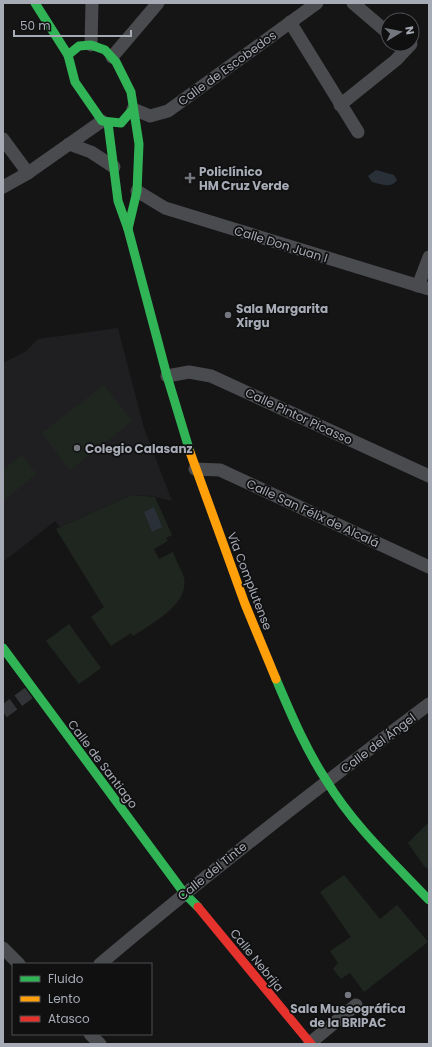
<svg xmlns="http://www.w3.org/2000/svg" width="432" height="1047" viewBox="0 0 432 1047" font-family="Poppins,sans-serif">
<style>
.built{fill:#1f1f21}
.green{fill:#1f2620}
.water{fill:#293037}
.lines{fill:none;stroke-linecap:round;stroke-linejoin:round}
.street-tunnel{stroke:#323336;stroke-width:13;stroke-dasharray:13 6;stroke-linecap:butt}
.street{stroke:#4a4b4e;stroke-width:13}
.fast{stroke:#30b455;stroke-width:9}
.slow{stroke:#ff9f0a;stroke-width:9}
.jam{stroke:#e5322d;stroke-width:9}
.poi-dot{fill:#74767e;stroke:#101011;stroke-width:1.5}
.labels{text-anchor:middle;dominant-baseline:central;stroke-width:3.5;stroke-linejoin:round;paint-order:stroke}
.street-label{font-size:12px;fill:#a7abb6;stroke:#101011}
.poi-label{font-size:12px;font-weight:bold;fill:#a7abb6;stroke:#101011;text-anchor:start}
</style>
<rect width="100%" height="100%" fill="#151516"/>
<!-- built -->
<polygon class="built" points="118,328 143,425 172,501 151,496 131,495 60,527 55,521 3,562 3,363 25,352 38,339"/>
<!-- green -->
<g class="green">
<polygon points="104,385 132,421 70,470 42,433"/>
<polygon points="22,455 36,474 3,501 3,470"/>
<path d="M 131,495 L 155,497 L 172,535 L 166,538 L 168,541 L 154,549 L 159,559 L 173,552 C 176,561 182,570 184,578 C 189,605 152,623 133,636 L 131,633 L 111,646 L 91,617 L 104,607 L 56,529 Z"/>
<polygon points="69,624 101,668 79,684 46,641"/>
<polygon points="429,822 429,870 424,866 408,843"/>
<polygon points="344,875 380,919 397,905 428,942 364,992 350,973 341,979 333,969 338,963 330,951 351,937 320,892"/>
</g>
<!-- water -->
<g class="water">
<path d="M 376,170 L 394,175 L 397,180 C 392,189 380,184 372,182 L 368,176 Z"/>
<polygon points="154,507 162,527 152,532 144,512"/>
</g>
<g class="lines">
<!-- street-tunnel -->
<polyline class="street-tunnel" points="3,712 33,690"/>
<!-- street -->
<g class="street">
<polyline points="353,3 388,33"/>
<polyline points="290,22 358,132"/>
<polyline points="91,45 92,3"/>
<polyline points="112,57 158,3"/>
<polyline points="340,105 396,60 411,44"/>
<polyline points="133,109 150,116 168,111 317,3"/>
<polyline points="3,139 28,173"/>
<polyline points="69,144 91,152 114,167"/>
<polyline points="3,187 28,173 102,121"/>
<polyline points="137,191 165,208 429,289"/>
<polyline points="418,286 429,257"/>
<polyline points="167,376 189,372 211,376 429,476"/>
<polyline points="195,469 220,470 429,567"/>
<polyline points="3,948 19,964"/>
<path d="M 100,964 C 207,874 317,788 429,704"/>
<polyline points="90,1034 100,1044"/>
<polyline points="310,1043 356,1005"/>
</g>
<!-- fast -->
<g class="fast">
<polyline points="35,3 68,55"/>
<polyline points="108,123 118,201 128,229 167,376 190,452"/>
<polyline points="128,229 137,191 139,144 131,92 116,62 105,50 91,45 79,46 68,55 75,82 102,121 121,123 133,109"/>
<polyline points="3,648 184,893 198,907"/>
<path d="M 276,679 C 291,714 305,748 326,780 C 353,825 393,862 429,900"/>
</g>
<!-- slow -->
<polyline class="slow" points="190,452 245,604 276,679"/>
<!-- jam -->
<polyline class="jam" points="198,907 311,1044"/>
</g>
<!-- markers -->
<g class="poi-dot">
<path d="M188 172h4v4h4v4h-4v4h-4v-4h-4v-4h4z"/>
<circle cx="228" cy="315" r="4"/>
<circle cx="77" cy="448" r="4"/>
<circle cx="348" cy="995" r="4"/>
</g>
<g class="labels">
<!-- street labels -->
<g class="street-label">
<text transform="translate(227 68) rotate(-36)">Calle de Escobedos</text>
<text transform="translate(281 244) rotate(17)">Calle Don Juan I</text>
<text transform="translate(299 416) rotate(25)">Calle Pintor Picasso</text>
<text transform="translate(313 513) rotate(25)">Calle San Félix de Alcalá</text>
<text transform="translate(250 581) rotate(69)">Vía Complutense</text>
<text transform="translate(378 743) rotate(-37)">Calle del Ángel</text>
<text transform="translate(103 764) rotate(53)">Calle de Santiago</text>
<text transform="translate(212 871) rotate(-39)">Calle del Tinte</text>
<text transform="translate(257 960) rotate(51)">Calle Nebrija</text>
</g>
<!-- poi labels -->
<g class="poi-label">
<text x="199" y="171">Policlínico<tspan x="199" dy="14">HM Cruz Verde</tspan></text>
<text x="236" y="308">Sala Margarita<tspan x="236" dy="14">Xirgu</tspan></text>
<text x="85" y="448">Colegio Calasanz</text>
<text x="348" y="1008" text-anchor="middle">Sala Museográfica<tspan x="348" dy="14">de la BRIPAC</tspan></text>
</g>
</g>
<!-- border -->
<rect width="432" height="1047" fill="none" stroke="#a7abb6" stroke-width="8"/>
<!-- legend -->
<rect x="12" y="963" width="140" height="72" fill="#101011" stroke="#4c4e53"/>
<rect x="20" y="976" width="20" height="6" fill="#30b455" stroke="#4c4e53"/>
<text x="48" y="983" font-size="12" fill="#a7abb6">Fluido</text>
<rect x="20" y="996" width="20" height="6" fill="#ff9f0a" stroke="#4c4e53"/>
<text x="48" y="1003" font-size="12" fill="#a7abb6">Lento</text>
<rect x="20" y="1016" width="20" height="6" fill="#e5322d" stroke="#4c4e53"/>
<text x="48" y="1023" font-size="12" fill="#a7abb6">Atasco</text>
<!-- north arrow -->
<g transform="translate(400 32) rotate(80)"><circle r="19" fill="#101011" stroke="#4c4e53"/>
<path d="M0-3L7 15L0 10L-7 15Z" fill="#74767e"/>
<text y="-6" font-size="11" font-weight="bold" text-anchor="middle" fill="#a7abb6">N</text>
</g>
<!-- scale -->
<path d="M14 30v6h117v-6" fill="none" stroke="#a7abb6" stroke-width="2"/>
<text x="20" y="30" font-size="12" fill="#a7abb6" stroke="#101011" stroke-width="3" paint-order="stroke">50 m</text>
</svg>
